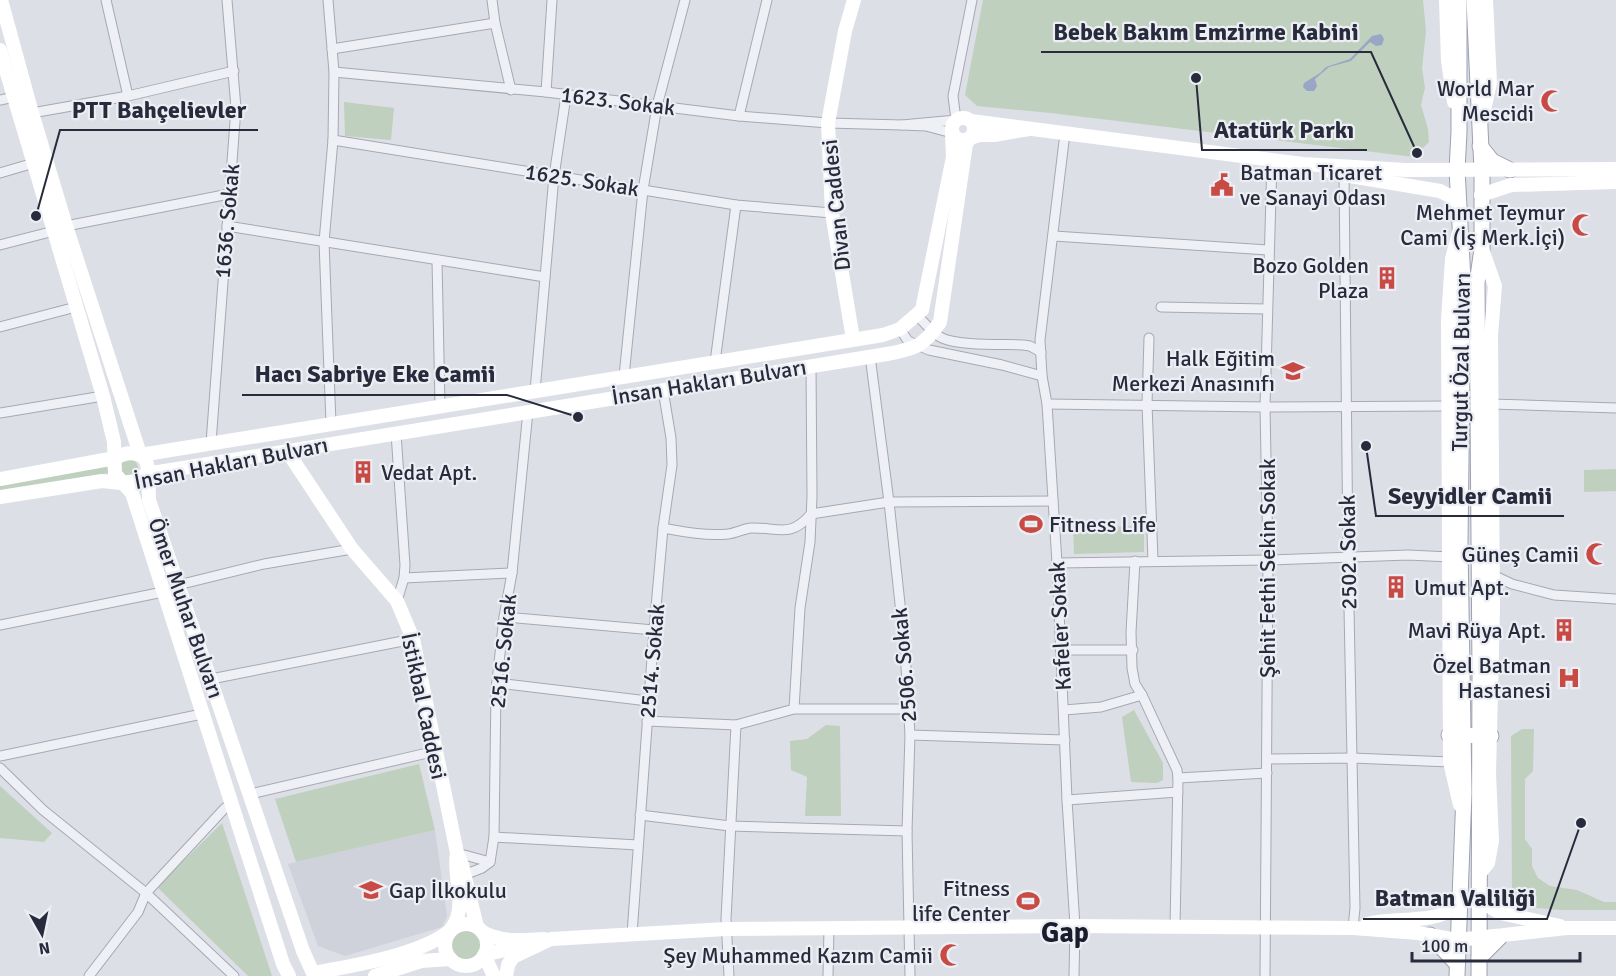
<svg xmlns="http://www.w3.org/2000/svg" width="1616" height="976" viewBox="0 0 1616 976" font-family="Signika,sans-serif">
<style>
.built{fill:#cfd1db}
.green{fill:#bfd0be}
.water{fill:#99a6c5}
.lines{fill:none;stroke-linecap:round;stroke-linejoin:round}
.street-casing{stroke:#a6a9b3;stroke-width:11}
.primary-casing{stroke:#9da1b1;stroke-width:17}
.street{stroke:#eff0f5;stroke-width:9}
.secondary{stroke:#fff;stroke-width:14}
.primary{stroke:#fff;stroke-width:15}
.labels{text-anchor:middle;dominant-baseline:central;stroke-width:4.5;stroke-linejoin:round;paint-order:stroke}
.poi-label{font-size:22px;fill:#272b3c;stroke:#eceef4;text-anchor:end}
.street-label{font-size:22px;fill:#272b3c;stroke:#eceef4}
.district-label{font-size:28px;font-weight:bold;fill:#191c2c;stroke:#eceef4}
.leader{fill:none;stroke:#272b3c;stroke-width:2}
.callout-dot{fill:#272b3c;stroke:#eceef4;stroke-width:2}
.callout-label{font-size:24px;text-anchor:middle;font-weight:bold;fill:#272b3c;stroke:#eceef4;stroke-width:4.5;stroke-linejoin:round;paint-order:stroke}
</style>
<rect width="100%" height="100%" fill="#dddfe6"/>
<!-- built -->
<polygon class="built" points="435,830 447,916 442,927 345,956 318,946 288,864"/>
<!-- green -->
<g class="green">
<polygon points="983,0 1423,0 1426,31 1422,68 1425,88 1421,105 1428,129 1429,142 1414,157 1051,113 977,106 965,95"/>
<polygon points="344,102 394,108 391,140 345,136"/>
<circle cx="129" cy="468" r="9"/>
<polygon points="100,467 107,467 109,473 0,491 0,485"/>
<polygon points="1616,469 1616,491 1584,492 1584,470"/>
<polygon points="1144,526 1144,552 1074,554 1073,528"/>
<polygon points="1134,710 1163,763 1163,780 1157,783 1131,782 1122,717"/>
<polygon points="826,725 840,726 841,816 805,816 807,777 791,770 790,741 807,739"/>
<polygon points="1522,729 1534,729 1533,771 1525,779 1525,839 1532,849 1532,866 1538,878 1550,886 1577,890 1604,902 1616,902 1616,910 1561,910 1523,907 1512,898 1511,736"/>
<polygon points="419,764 435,830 296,862 275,799"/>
<polygon points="0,786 52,833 44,842 0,838"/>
<polygon points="222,823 272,976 248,976 157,887"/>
<circle cx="467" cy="946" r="15"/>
</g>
<!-- water -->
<polygon class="water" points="1381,34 1384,39 1382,45 1376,46 1370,42 1351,61 1329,67 1315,79 1317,86 1314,91 1307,91 1303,87 1304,83 1320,73 1326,67 1350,59 1372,36"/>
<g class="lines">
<!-- street casing -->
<g class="street-casing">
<g id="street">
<polyline points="106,0 128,96"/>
<polyline points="328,0 334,72 333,140 324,242 331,423"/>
<polyline points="492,0 495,23 511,90"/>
<polyline points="332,49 495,23"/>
<polyline points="334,72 546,92 739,116 828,123 902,125"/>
<polyline points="546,92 552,0"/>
<polyline points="0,100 14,97"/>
<polyline points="32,113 128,96 234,71"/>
<polyline points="739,116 767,0"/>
<polyline points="952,133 926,126 902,125 956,120 953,96 972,0"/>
<polyline points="1065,133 1040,340 1042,376 1047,404 1057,563 1067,800 1075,926 1074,976"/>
<polyline points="333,140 736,205 832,213"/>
<polyline points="0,173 34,163"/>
<polyline points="1344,175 1348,558 1355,908 1353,928"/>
<polyline points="66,226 229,194"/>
<polyline points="227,226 545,277"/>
<polyline points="1054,236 1268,250"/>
<polyline points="0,245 54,231"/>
<polyline points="437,260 440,406"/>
<polyline points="1161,307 1267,309"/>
<path d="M 917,316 C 926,323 931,333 942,338 C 959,346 1003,344 1023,345 L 1030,346 L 1041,352"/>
<polyline points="0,327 76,307"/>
<polyline points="900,329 908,341 929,350 1002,365 1042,376"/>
<polyline points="1149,338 1147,404 1153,560"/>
<polyline points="870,356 889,502 905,650 910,735 907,831 910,976"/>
<polyline points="715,362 736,205"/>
<polyline points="624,376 643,190 657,106 685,0"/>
<polyline points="535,391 554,176 566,96"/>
<polyline points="1047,404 1265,407 1449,406"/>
<polyline points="1491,404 1616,408"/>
<polyline points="0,413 103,396"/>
<polyline points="396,433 405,565 404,578 397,601"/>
<polyline points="211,443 236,108 227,0"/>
<path d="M 663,528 C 685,532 706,536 728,534 C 736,533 743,529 751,528 C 778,527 790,539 811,514 L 889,502 L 1053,501"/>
<polyline points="1135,561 1131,632 1132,668 1135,684 1142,695 1177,770 1178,778 1175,926"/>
<polyline points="1057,563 1268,560 1408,555 1450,557"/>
<polyline points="1493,575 1512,584 1554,595 1616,599"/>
<polyline points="404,578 512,573"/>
<polyline points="178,585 264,564 352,549"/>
<polyline points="504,617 654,630"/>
<polyline points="0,625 163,592"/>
<polyline points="1061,650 1133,650"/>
<polyline points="211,679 413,639"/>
<polyline points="497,683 648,701"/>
<polyline points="794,709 800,608 810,542 812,497 811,366"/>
<polyline points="1064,710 1101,707 1142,695"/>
<polyline points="647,721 736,725 794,709 908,709"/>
<polyline points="910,735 1065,740"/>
<polyline points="0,756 202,714"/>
<polyline points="1267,759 1352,758 1450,762"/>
<polyline points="0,768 43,810 146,893 234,976"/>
<polyline points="1178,778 1267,773"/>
<polyline points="250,794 436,751"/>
<polyline points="1067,800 1178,792"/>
<polyline points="640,815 730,826 907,831"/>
<polyline points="494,837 638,845"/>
<polyline points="457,853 490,862"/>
<polyline points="464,875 482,868 490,862 494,837 496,690 504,617 512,573 528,411"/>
<polyline points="632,934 654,630 663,528 672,465 671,438 663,390"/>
<polyline points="89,976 138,912 146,893 224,809 231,804"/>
<polyline points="729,976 726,919 736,725"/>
<polyline points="828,976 829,927"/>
<polyline points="1265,976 1268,560 1265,407 1272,160"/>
</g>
</g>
<!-- primary casing -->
<g class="primary-casing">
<g id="primary">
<polyline points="1474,0 1482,170 1482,249 1477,283 1480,670 1479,976"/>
<polyline points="1480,146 1492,161 1510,170"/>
<polyline points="1449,735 1491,736"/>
<polyline points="1430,935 1457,964"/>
<polyline points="1479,958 1500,937"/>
<polyline points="1457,976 1464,793 1460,546 1463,280 1457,170 1459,132 1459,0"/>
</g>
</g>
<!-- street -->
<use href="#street" class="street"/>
<!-- secondary -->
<g class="secondary">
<path d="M 1,0 L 32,113 L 66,226 L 139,451 L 146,461 L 148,468 L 149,500 L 303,951 L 313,973 C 352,966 415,956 447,933 C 451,930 455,923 457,918 C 464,897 453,874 457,853 L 462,865 L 477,927"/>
<polyline points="1446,0 1448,61 1454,102"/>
<polyline points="0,50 103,396 114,442 115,474 132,493 283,964 289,976"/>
<circle cx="963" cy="129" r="11"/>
<polyline points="1482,119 1490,83 1486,0"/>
<polyline points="971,121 1303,164 1406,170 1616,169"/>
<polyline points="1326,170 1344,175 1440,191 1452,197 1458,204"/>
<polyline points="1481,195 1511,185 1616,182"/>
<polyline points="1459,232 1452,259 1448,320 1450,762 1460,805"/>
<polyline points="853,339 832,213 828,123 845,31 854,0"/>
<polyline points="287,451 352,549 397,601 413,639 457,853"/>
<path d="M 0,479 L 115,458 C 124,453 130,452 140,455 L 883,335 L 900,329 L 922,310 L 953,157 L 952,133"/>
<path d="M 0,497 L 102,481 L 121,483 L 136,481 L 146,474 L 887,354 C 915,349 924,346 940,322 L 966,144 L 970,138 L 979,135 L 994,135 L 1029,129"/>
<polyline points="1480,873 1488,863 1492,841 1489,773 1493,609 1491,335 1495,286 1482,249"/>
<polyline points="1481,901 1500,913 1560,926"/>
<path d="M 1367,924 C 1398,916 1432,926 1459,905"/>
<circle cx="466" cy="945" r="21"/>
<path d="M 482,932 C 503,943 521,940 544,939"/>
<polyline points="375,976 421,961 451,959"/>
<polyline points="494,976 484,955 525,945"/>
<polyline points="506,976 508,965 513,957 551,939 726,929 1075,926 1353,928 1418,933 1457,940 1567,928 1616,928"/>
</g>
<!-- primary -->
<use href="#primary" class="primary"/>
</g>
<!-- icons -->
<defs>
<g id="mosque-bare" transform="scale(1.8)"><path d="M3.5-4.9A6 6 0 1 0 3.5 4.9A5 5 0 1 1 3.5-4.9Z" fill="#c74a45" stroke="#eceef4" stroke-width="2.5" paint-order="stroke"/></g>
<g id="civic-bare" transform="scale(1.8)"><path d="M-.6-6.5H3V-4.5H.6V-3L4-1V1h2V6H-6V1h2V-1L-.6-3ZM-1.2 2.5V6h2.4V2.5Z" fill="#c74a45" stroke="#eceef4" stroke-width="2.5" paint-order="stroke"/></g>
<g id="building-bare" transform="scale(1.8)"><path d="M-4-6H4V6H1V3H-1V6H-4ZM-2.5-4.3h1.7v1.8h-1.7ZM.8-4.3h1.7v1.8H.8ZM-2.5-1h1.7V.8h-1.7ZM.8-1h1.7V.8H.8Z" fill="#c74a45" stroke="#eceef4" stroke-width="2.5" paint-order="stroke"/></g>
<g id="school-bare" transform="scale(1.8)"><path d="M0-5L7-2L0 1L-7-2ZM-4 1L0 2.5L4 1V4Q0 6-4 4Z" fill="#c74a45" stroke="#eceef4" stroke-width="2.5" paint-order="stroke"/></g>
<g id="stadium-bare" transform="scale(1.8)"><path d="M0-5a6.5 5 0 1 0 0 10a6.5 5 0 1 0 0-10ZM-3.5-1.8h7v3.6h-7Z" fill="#c74a45" stroke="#eceef4" stroke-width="2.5" paint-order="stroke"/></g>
<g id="hospital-bare" transform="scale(1.8)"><path d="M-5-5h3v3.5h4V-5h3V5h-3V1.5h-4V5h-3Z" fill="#c74a45" stroke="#eceef4" stroke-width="2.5" paint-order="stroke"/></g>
</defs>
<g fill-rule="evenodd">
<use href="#mosque-bare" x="1552" y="101"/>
<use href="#civic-bare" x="1222" y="185"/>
<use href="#mosque-bare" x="1583" y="225"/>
<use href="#building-bare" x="1387" y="278"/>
<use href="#school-bare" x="1293" y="371"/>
<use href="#building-bare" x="363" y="472"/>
<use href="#stadium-bare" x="1031" y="524"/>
<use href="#mosque-bare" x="1597" y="554"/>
<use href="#building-bare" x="1396" y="587"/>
<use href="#building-bare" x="1564" y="630"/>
<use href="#hospital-bare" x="1569" y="678"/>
<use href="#school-bare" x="371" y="890"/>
<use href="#stadium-bare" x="1028" y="901"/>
<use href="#mosque-bare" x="951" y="955"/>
</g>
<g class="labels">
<!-- poi labels -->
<g class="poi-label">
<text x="1534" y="88">World Mar<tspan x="1534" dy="25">Mescidi</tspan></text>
<text x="1240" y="172" text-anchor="start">Batman Ticaret<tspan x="1240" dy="25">ve Sanayi Odası</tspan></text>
<text x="1565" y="212">Mehmet Teymur<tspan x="1565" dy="25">Cami (İş Merk.İçi)</tspan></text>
<text x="1369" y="265">Bozo Golden<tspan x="1369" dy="25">Plaza</tspan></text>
<text x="1275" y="358">Halk Eğitim<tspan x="1275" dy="25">Merkezi Anasınıfı</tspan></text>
<text x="381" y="472" text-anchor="start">Vedat Apt.</text>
<text x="1049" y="524" text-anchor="start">Fitness Life</text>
<text x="1579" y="554">Güneş Camii</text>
<text x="1414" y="587" text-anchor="start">Umut Apt.</text>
<text x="1546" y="630">Mavi Rüya Apt.</text>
<text x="1551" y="665">Özel Batman<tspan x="1551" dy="25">Hastanesi</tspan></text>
<text x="1010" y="888">Fitness<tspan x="1010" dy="25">life Center</tspan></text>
<text x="389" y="890" text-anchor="start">Gap İlkokulu</text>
<text x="933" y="955">Şey Muhammed Kazım Camii</text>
</g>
<!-- street labels -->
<g class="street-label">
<text transform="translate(618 101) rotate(7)">1623. Sokak</text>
<text transform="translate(582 180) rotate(9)">1625. Sokak</text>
<text transform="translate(836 205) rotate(-96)">Divan Caddesi</text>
<text transform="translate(227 221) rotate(-85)">1636. Sokak</text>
<text transform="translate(1461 362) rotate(-89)">Turgut Özal Bulvarı</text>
<text transform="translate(709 382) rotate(-9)">İnsan Hakları Bulvarı</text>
<text transform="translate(231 463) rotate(-11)">İnsan Hakları Bulvarı</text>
<text transform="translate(1348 552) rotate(-91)">2502. Sokak</text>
<text transform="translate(1267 568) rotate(-90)">Şehit Fethi Sekin Sokak</text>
<text transform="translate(186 608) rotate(71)">Ömer Muhar Bulvarı</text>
<text transform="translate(1060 626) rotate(-93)">Kafeler Sokak</text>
<text transform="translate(503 651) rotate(-84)">2516. Sokak</text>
<text transform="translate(652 661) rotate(-85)">2514. Sokak</text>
<text transform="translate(904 665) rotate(-95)">2506. Sokak</text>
<text transform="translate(424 706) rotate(78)">İstikbal Caddesi</text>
</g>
<!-- district labels -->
<g class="district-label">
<text x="1065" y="933">Gap</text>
</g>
</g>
<!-- callouts -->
<path class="leader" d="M1417 153L1371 52H1041M36 216L60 130H258M1196 78L1202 150H1367M578 417L507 395H242M1366 446L1376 516H1564M1581 823L1547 919H1363"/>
<g class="callout-dot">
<circle cx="1417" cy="153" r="6"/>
<circle cx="36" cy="216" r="6"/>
<circle cx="1196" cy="78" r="6"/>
<circle cx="578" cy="417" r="6"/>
<circle cx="1366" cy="446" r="6"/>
<circle cx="1581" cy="823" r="6"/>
</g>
<g class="callout-label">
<text x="1206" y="40">Bebek Bakım Emzirme Kabini</text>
<text x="159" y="118">PTT Bahçelievler</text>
<text x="1284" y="138">Atatürk Parkı</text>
<text x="375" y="382">Hacı Sabriye Eke Camii</text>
<text x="1470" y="504">Seyyidler Camii</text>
<text x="1455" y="906">Batman Valiliği</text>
</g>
<!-- north arrow -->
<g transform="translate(42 934) rotate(171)" stroke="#eceef4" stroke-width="4.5" paint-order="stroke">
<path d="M0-4.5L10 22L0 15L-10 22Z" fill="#272b3c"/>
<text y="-9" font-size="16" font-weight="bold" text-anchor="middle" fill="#272b3c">N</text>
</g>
<!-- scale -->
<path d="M1412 952v9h168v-9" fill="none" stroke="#272b3c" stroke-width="3"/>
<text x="1421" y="952" font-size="18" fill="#272b3c" stroke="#eceef4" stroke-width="4.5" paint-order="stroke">100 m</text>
</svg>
